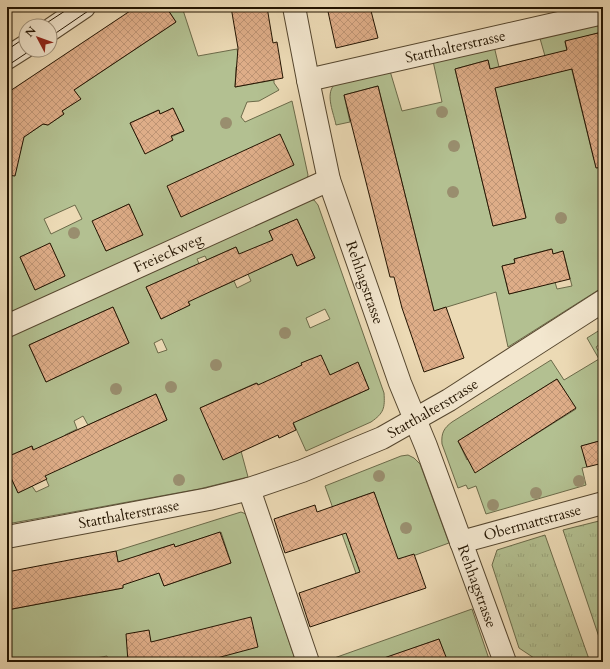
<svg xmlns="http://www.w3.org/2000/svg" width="610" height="669" viewBox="0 0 610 669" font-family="Cardo,serif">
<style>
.grass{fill:url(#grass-tufts);stroke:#6b6a49}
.garden{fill:#b3c091;stroke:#6b6a49;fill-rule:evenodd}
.building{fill:url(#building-cross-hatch);stroke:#231401}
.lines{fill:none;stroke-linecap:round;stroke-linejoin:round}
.minor-casing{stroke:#55462e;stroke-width:24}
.minor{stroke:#f3e7cf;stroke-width:22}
.tram{stroke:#231401;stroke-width:1}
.tree{fill:#998e6e}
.labels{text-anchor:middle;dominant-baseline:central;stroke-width:3;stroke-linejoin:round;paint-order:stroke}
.street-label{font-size:15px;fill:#231401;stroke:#f3e7cf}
</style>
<defs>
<pattern id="grass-tufts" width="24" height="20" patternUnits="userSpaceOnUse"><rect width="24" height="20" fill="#b3c091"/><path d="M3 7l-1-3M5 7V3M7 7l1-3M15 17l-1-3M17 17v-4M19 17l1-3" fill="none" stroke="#9aa47b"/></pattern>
<pattern id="building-cross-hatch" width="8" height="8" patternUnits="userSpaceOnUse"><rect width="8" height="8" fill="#dead88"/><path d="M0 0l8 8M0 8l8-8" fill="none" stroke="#be9474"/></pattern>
</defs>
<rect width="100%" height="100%" fill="#ecdab5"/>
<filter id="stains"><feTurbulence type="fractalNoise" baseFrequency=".005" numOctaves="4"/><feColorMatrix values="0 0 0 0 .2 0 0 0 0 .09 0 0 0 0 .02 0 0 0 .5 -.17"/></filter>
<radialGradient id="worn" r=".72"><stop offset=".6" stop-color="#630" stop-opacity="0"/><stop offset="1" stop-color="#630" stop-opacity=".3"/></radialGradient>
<!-- grass -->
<g class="grass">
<polygon points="603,520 603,649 563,530"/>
<polygon points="545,535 590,662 540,662 519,648 492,565 497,550"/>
</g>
<!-- garden -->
<g class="garden">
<path d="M 166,7 L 182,7 L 198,56 L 237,49 L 240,66 L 236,67 L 235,87 L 274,80 L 274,83 L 279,90 L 259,101 L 247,102 L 241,117 L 245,122 L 292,101 L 308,175 L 307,179 L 7,316 L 7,152 L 24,137 L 43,124 L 48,125 L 64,114 L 62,111 L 80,99 L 74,90 L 176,22 ZM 173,108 L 184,131 L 171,137 L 172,140 L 145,153 L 130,123 L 158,110 L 160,114 ZM 129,204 L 142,235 L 106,251 L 93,221 ZM 75,205 L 82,219 L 51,234 L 44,219 ZM 50,244 L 65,276 L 35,290 L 20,257 Z"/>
<path d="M 603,19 L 603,52 L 598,33 L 565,42 L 594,160 L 603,158 L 603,287 L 508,347 L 496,292 L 434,311 L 378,86 L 344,95 L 350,122 L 336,125 C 334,114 325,95 334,85 L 390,71 L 402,111 L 442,102 L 433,61 L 494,46 L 499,67 L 545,56 L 539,35 ZM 488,60 L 526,217 L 493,226 L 455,69 ZM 551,249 L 553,254 L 563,251 L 572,286 L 557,289 L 555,282 L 509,294 L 502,266 L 515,263 L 514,259 Z"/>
<path d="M 307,200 L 314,200 L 318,205 L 384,393 C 385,408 384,413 371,422 L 306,451 L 288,411 L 272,418 L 256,383 L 200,408 L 241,451 L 248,477 L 199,489 L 7,524 L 7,469 L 18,492 L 32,486 L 36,492 L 49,486 L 32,446 L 7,457 L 7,336 ZM 297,219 L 315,258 L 297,266 L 292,254 L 275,262 L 273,240 L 269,231 ZM 236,247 L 251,281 L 237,288 L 234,281 L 211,291 L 197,259 L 205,256 L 207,260 ZM 176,274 L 190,305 L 161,319 L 146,287 ZM 113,307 L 129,343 L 46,382 L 29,345 ZM 325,309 L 330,319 L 310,328 L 306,318 ZM 162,339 L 167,350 L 158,353 L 154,343 ZM 312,359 L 330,375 L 358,363 L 369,389 L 325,409 L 302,365 L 302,363 ZM 156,394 L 167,420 L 77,461 L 65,435 L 77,429 L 74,421 L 83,416 L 88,425 Z"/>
<path d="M 603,328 L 603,342 L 596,347 L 603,359 L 603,440 L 582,446 L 587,467 L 582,468 L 586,485 L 486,514 L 476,486 L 468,489 L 466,485 L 458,488 L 442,444 C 441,433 444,428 452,422 L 551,360 L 564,380 L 599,359 L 587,338 ZM 557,379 L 576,409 L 477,471 L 468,459 L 467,460 L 458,441 Z"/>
<path d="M 408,455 L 414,458 L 420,464 L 449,543 L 357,576 L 325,486 L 401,456 ZM 374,492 L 388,532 L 375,537 L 377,541 L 352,550 L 337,505 Z"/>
<path d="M 241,512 L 246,514 L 296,662 L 109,662 L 107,656 L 75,662 L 7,662 L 7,610 L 123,588 L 116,551 ZM 221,532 L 231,563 L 164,586 L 159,573 L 149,576 L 142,554 L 174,544 L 175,547 Z"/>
<polygon points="472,609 490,662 447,662 439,639 411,649 416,662 323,662"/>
</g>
<!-- building -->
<g class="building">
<polygon points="136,7 166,7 176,22 74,90 81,99 62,111 64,114 48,125 43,124 24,137 15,176 7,175 7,93"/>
<polygon points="231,7 267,7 273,43 277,42 283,78 235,87 238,48"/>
<polygon points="327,7 370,7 378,38 336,48"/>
<polygon points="598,33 603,52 603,167 596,168 572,69 495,88 526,218 493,226 455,69 488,60 490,69 567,50 565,41"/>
<polygon points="378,86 434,311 446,307 464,358 424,372 402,308 394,277 390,277 344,95"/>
<polygon points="173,108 184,131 171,136 173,140 145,154 130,123 159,110 160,114"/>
<polygon points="280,134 294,165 181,217 167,186"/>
<polygon points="129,204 143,235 106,251 92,221"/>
<polygon points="297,219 315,258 297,266 292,254 188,302 190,305 161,319 146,287 236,247 239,254 273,240 269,231"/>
<polygon points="50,243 65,276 35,290 20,257"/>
<polygon points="552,249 553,254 563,251 570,279 509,294 502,266 515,263 514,259"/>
<polygon points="113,307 129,343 46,382 29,345"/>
<polygon points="321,355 330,375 358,362 369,389 293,423 296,430 279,438 278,435 223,460 200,408 257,383 258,385 302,365 301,363"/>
<polygon points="557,379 576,408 475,473 458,441"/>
<polygon points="156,394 167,420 45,476 47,479 18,493 7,469 7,457 32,446 33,450"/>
<polygon points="603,440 603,463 587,467 581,446"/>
<polygon points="374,492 398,559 414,554 426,588 310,627 299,593 360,572 346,533 285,553 274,519 315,505 317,512"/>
<polygon points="220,532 231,563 164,586 159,573 123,585 123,588 7,610 7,572 116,551 118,562 174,544 175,547"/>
<polygon points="251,617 258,647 202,662 128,662 126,634 149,630 151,642"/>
<polygon points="439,639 448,662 382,662 381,659"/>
</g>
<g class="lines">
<!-- minor casing -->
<g class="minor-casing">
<g id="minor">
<path id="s1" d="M 294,7 L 309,85 L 329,180 L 400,383 L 426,446 L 505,662"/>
<polyline points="50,30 84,7"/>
<polyline points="7,58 26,46"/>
<path id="s2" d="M 308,80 L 603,13"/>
<path id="s3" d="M 7,326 L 329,180"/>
<polyline points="249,489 308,662"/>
<path id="s4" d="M 7,537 L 209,499 L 249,489 L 302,471 L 382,438 L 449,400 L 603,301"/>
<path id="s5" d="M 461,542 L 603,503"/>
</g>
</g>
<!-- minor -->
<use href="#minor" class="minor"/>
<!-- tram -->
<g class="tram">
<polyline points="42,26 71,7"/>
<polyline points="50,37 94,7"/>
<polyline points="7,50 26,37"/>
<polyline points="7,66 31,50"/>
</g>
</g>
<!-- trees -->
<g class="tree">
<circle cx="442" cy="112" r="6"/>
<circle cx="226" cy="123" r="6"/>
<circle cx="454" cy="146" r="6"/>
<circle cx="453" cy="192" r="6"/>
<circle cx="561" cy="218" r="6"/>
<circle cx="74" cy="233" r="6"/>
<circle cx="285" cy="333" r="6"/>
<circle cx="216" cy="365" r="6"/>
<circle cx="171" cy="387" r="6"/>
<circle cx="116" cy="389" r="6"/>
<circle cx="379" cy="476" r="6"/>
<circle cx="179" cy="480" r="6"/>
<circle cx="579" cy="481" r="6"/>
<circle cx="536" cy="493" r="6"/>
<circle cx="493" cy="505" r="6"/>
<circle cx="406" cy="528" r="6"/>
</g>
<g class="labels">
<!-- street labels -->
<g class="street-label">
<text stroke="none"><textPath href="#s2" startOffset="151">Statthalterstrasse</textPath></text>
<text stroke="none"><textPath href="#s3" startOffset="177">Freieckweg</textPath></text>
<text stroke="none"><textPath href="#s1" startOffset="285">Rehhagstrasse</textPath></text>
<text stroke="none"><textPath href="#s4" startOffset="448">Statthalterstrasse</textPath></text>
<text stroke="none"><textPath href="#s4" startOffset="124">Statthalterstrasse</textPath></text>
<text stroke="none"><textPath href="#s5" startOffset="74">Obermattstrasse</textPath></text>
<text stroke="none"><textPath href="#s1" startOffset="609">Rehhagstrasse</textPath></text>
</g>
</g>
<!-- margin -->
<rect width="610" height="669" fill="none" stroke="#ecdab5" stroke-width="24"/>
<rect x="8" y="8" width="594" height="653" fill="none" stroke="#231401" stroke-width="2"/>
<rect x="12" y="12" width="586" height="645" fill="none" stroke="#231401"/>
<!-- north arrow -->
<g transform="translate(38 38) rotate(311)"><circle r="19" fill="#f3e7cf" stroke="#a0937d"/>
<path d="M0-3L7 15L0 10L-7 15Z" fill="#8f2418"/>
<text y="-6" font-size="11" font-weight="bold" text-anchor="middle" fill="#231401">N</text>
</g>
<rect width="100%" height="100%" filter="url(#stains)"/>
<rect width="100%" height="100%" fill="url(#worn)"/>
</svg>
